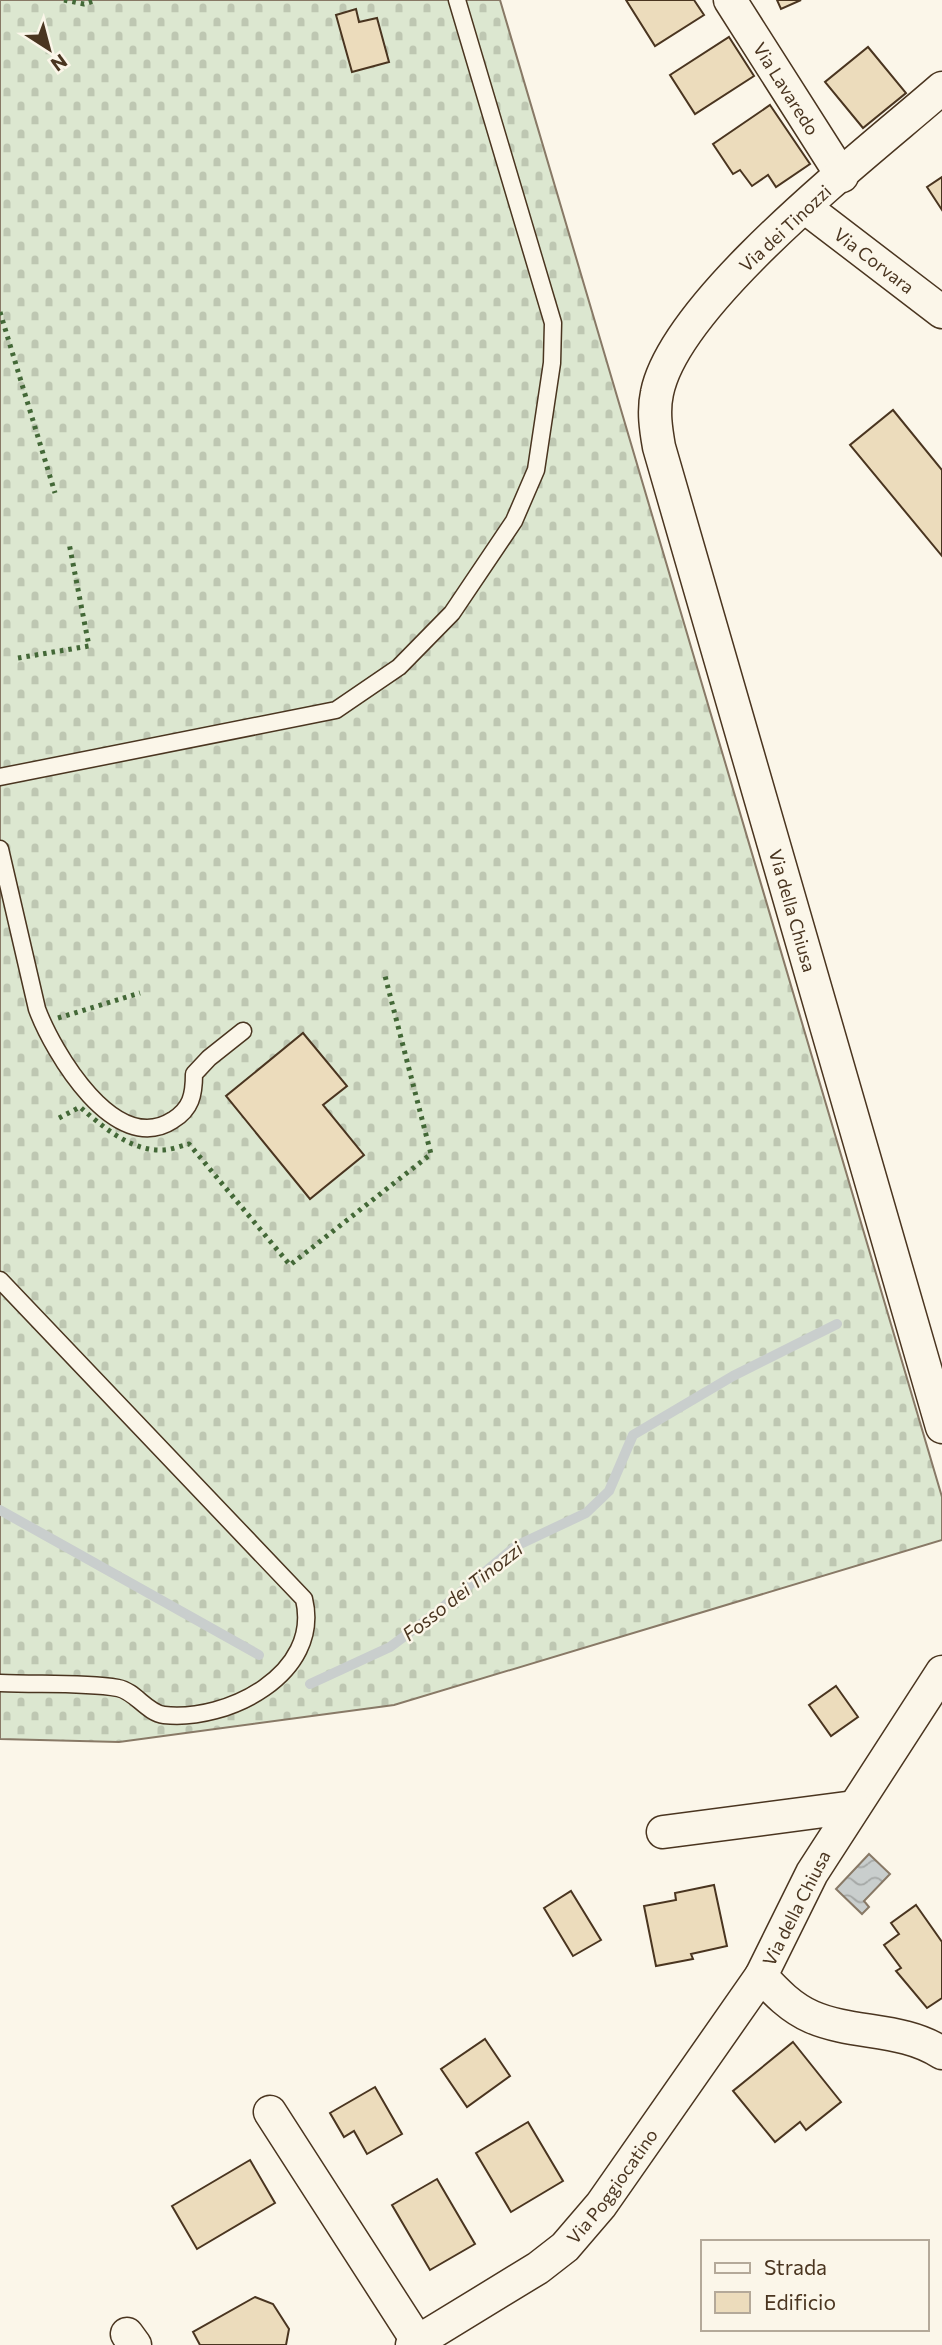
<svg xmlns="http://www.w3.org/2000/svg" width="942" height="2345" viewBox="0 0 942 2345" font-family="Commissioner,sans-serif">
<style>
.cemetery{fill:url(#cemetery-stones);stroke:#887966;stroke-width:2}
.water{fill:url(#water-waves);stroke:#887966;stroke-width:2}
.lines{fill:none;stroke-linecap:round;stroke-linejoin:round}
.stream{stroke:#c9cecd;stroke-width:10}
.building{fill:#ecdcbc;stroke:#4a3520;stroke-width:2}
.service-casing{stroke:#4a3520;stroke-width:19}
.minor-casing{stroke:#4a3520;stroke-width:35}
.service{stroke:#fbf6e9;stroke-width:16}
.minor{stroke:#fbf6e9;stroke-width:32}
.hedge{stroke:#436837;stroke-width:5;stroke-dasharray:3.5 5;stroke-linecap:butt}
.labels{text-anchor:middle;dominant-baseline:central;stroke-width:5;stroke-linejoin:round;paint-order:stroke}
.street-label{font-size:18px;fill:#4a3520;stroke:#fbf6e9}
.water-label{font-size:19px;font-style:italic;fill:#4a3520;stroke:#fbf6e9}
</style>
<defs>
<pattern id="cemetery-stones" width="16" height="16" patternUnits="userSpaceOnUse" patternTransform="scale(1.75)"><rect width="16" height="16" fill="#dce7d0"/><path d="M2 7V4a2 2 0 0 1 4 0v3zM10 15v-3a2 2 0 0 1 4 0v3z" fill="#bec7b2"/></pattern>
<pattern id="water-waves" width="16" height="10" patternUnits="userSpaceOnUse" patternTransform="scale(1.75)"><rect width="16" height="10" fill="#c9cecd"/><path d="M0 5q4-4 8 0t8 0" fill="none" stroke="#a5a8a6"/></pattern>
</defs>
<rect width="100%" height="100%" fill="#fbf6e9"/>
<!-- cemetery -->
<polygon class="cemetery" points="0,0 500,0 942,1497 942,1540 394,1705 119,1742 0,1739"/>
<!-- water -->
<polygon class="water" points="869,1854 890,1874 864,1901 869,1907 862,1914 836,1889"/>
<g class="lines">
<!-- stream -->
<g class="stream">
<polyline points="0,1510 259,1655"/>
<polyline points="310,1684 390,1647 437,1612 516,1546 586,1513 609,1491 633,1435 733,1376 837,1324"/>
</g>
</g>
<!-- building -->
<g class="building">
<polygon points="626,0 694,0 704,15 655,46"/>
<polygon points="777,0 801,0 781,9"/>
<polygon points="356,9 359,22 377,18 389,62 352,72 336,15"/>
<polygon points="729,37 754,76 695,114 670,75"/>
<polygon points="868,47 906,93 863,128 825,82"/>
<polygon points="770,105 810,164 776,187 768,175 752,186 740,170 733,174 713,144"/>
<polygon points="942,177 942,210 927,187"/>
<polygon points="893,410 942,470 942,556 850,445"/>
<polygon points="303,1033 347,1086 323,1105 364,1155 310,1199 226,1096"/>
<polygon points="836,1686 858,1717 831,1736 809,1705"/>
<polygon points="714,1885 727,1946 691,1954 693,1959 656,1966 644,1906 676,1900 675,1893"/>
<polygon points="571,1891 601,1940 573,1956 544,1908"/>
<polygon points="916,1905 942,1942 942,1998 927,2008 896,1971 901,1968 884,1945 899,1934 891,1923"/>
<polygon points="485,2039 510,2076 467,2107 441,2069"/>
<polygon points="793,2042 841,2102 806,2130 800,2122 775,2142 733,2091"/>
<polygon points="375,2087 402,2134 367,2154 354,2131 344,2137 330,2113"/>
<polygon points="528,2122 563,2181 511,2212 476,2153"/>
<polygon points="250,2160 275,2203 197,2249 172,2206"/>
<polygon points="437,2179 475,2244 430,2270 392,2205"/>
<polygon points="255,2297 273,2304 289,2329 286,2345 200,2345 193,2332"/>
</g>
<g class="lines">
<!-- service casing -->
<g class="service-casing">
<g id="service">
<polyline points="0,777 336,710 399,667 452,613 514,521 536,470 552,363 553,323 457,0"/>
<path d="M 0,849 L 37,1009 C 53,1052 115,1158 173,1120 C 191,1109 194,1095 194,1074 L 209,1058 L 243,1031"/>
<path d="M 0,1280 L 304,1599 C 322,1674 227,1722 164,1715 C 147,1713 135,1691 118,1688 C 80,1682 38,1685 0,1683"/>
</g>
</g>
<!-- minor casing -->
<g class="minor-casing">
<g id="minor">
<path id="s1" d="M 730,0 L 842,176"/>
<path id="s2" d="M 942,88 C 869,152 675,301 657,393 C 653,411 656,430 659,447 L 942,1427"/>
<path id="s3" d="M 806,208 L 942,312"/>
<path d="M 942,1672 L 812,1873 L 761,1976 C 776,1992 791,2008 812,2017 C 854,2035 902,2027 942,2053"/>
<polyline points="663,1832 854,1807"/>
<polyline points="270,2112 418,2342"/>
<polyline points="127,2334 135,2345"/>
<path id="s4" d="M 412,2345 L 538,2268 L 565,2247 L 601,2205 L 761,1976"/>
</g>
</g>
<!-- service -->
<use href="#service" class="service"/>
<!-- minor -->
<use href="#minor" class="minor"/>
<!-- hedge -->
<g class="hedge">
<polyline points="64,0 84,4 97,0"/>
<polyline points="0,312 55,493"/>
<polyline points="18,658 89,646 69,543"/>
<polyline points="58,1018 140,993"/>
<path d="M 59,1118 L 80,1107 C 102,1126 130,1151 162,1150 C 170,1150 181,1146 189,1144 L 290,1265 L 431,1154 L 384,972"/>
</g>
</g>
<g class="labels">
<!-- street labels -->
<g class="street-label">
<text stroke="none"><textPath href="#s1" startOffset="105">Via Lavaredo</textPath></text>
<text transform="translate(785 228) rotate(-43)">Via dei Tinozzi</text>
<text stroke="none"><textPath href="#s3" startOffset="86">Via Corvara</textPath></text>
<text stroke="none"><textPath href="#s2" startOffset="959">Via della Chiusa</textPath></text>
<text transform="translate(796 1908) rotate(-63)">Via della Chiusa</text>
<text stroke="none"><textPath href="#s4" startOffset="259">Via Poggiocatino</textPath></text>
</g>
<!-- water labels -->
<g class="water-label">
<text transform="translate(462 1591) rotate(-38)">Fosso dei Tinozzi</text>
</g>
</g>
<!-- legend -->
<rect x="701" y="2240" width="228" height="91" fill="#fbf6e9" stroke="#b4a999" stroke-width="2"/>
<rect x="715" y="2263" width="35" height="10" fill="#fbf6e9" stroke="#b4a999" stroke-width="2"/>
<text x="764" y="2275" font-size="21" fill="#4a3520">Strada</text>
<rect x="715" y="2292" width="35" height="21" fill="#ecdcbc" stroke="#b4a999" stroke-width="2"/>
<text x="764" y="2310" font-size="21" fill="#4a3520">Edificio</text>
<!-- north arrow -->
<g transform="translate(49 49) rotate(144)" stroke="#fbf6e9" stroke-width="5" paint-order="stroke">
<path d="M0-5L12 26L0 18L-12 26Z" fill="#4a3520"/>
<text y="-10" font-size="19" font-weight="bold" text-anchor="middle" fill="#4a3520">N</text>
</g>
</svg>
